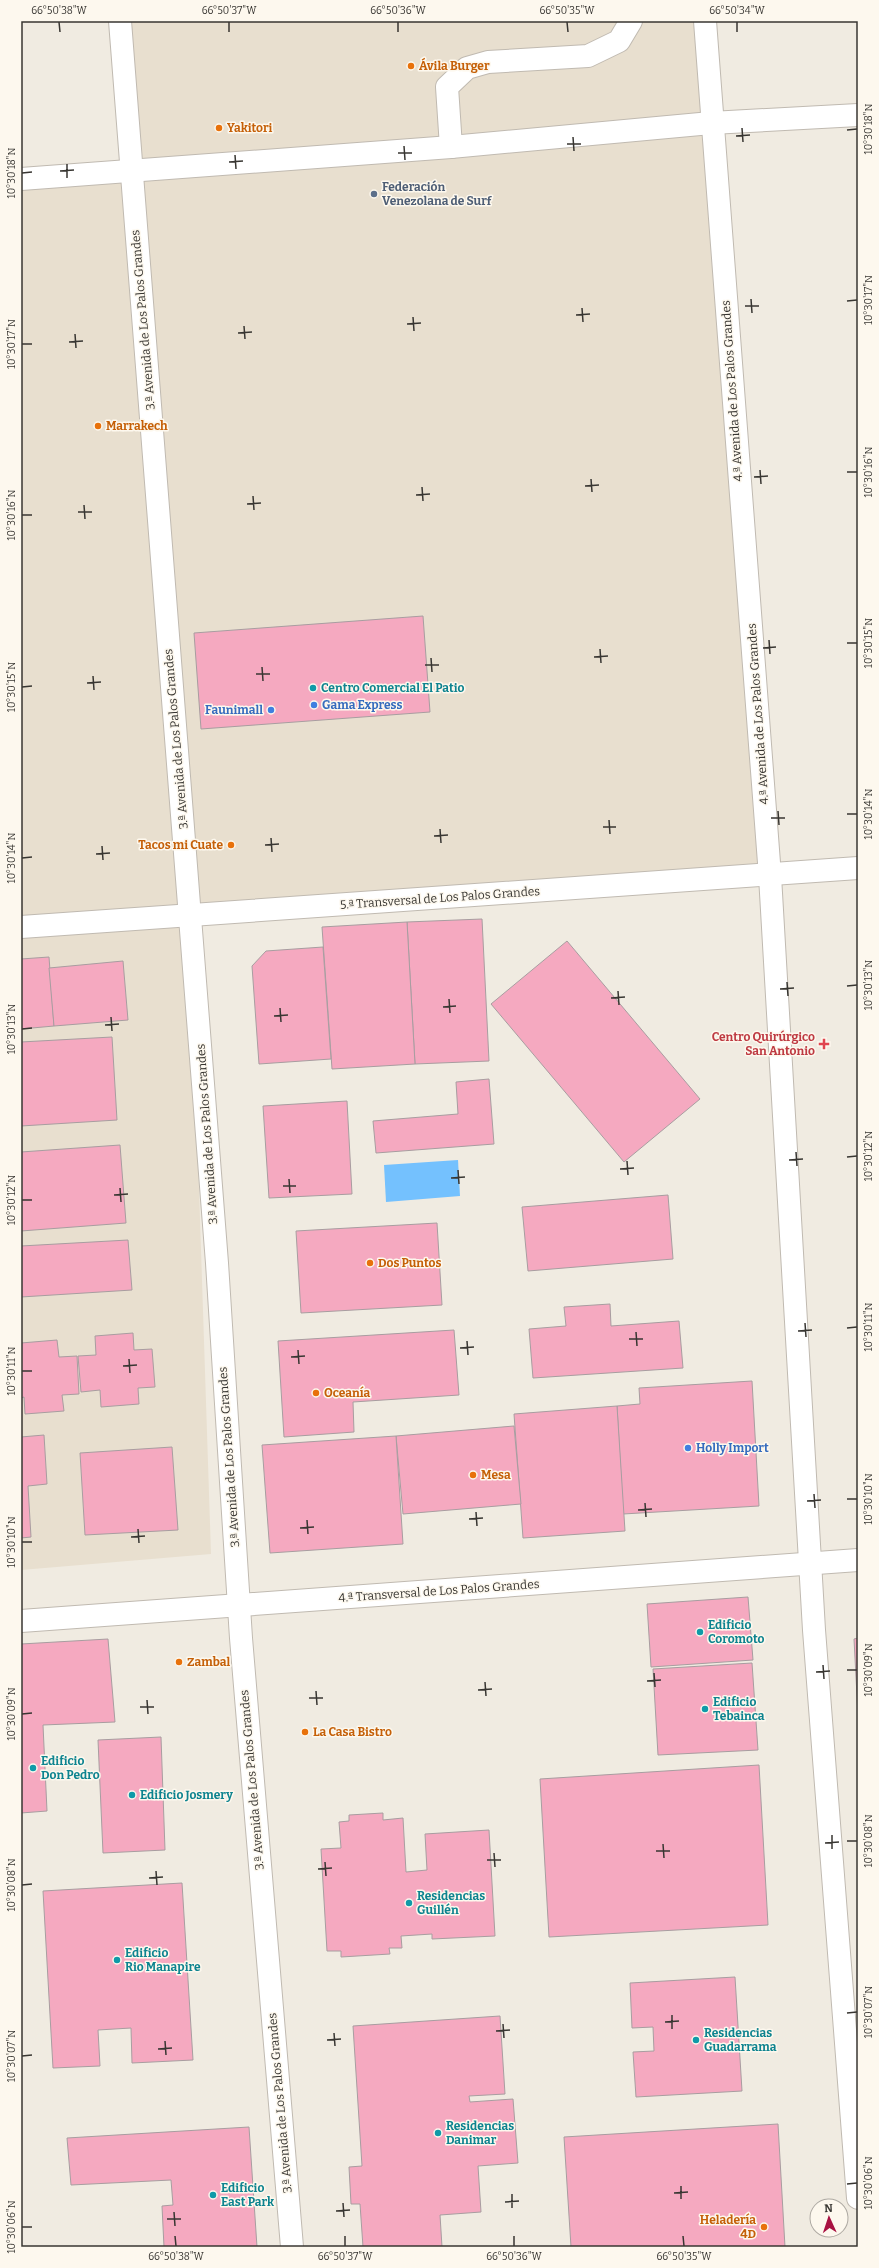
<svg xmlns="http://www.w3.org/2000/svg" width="879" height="2268" viewBox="0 0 879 2268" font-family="Bitter,serif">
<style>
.built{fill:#e8dfcf}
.water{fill:#74c1fe}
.building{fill:#f5a9c0;stroke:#a89da0}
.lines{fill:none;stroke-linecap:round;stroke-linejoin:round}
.lane-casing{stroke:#c0bab1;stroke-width:24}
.street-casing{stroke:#c0bab1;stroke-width:24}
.lane{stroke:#fff;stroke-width:22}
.street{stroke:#fff;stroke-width:22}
.ticks{fill:none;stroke:#383632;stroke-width:1.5}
.food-dot{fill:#e8710a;stroke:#fdf8ee;stroke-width:1.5}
.service-dot{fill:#5c6f8a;stroke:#fdf8ee;stroke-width:1.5}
.culture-dot{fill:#0f9aa8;stroke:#fdf8ee;stroke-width:1.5}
.shop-dot{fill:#3f7fe0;stroke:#fdf8ee;stroke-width:1.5}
.health-dot{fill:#e0444e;stroke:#fdf8ee;stroke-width:1.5}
.labels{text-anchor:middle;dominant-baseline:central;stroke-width:3;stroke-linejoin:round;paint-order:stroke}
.food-label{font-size:12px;font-weight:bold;fill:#c56008;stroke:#fdf8ee;text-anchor:start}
.service-label{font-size:12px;font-weight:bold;fill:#4e5e75;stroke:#fdf8ee;text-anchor:start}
.street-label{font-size:12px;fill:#383632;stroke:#fdf8ee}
.culture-label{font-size:12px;font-weight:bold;fill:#0d838f;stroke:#fdf8ee;text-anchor:start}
.shop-label{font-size:12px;font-weight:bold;fill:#366cbe;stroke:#fdf8ee;text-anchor:start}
.health-label{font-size:12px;font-weight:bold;fill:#be3a42;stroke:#fdf8ee;text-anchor:end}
.neatline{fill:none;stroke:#383632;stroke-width:1.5}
.ticks-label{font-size:10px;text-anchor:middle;fill:#383632}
</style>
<rect width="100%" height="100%" fill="#f0ebe1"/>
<!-- built -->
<polygon class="built" points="119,21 709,21 770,876 190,915 211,1554 21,1570 21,182 131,172"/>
<!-- water -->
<polygon class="water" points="458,1160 460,1196 386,1202 384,1165"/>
<!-- building -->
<g class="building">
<polygon points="423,616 430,712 201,729 194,633"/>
<polygon points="482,919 489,1061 415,1064 407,922"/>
<polygon points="407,922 415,1064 332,1069 322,927"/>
<polygon points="567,941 700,1099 624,1162 491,1004"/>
<polygon points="323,947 331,1059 259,1064 252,966 266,951"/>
<polygon points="49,957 54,1026 21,1029 21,959"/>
<polygon points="123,961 128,1020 54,1026 49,968"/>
<polygon points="112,1037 117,1120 21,1126 21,1042"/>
<polygon points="489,1079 494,1144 376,1153 373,1121 458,1114 456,1082"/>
<polygon points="347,1101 352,1194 269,1198 263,1106"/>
<polygon points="120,1145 126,1223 21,1231 21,1152"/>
<polygon points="668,1195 673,1259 528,1271 522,1207"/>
<polygon points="437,1223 442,1305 301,1313 296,1231"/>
<polygon points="128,1240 132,1290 21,1297 21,1246"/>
<polygon points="610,1304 611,1326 679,1321 683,1368 533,1378 529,1329 566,1326 564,1307"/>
<polygon points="454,1330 459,1395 353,1402 354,1432 284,1437 278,1341"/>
<polygon points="133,1333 134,1350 152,1349 155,1387 138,1388 139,1404 101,1407 100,1390 81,1392 78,1356 96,1355 95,1336"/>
<polygon points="57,1340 59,1357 77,1356 79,1394 62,1395 64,1411 25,1414 24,1397 21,1398 21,1343"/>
<polygon points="752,1381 759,1506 623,1514 617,1406 640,1404 639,1388"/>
<polygon points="617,1406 625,1531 523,1538 514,1414"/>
<polygon points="514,1426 521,1504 403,1514 396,1436"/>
<polygon points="44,1435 47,1484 28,1486 31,1537 21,1538 21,1437"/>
<polygon points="396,1436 403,1544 270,1553 262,1445"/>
<polygon points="172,1447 178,1530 85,1535 80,1453"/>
<polygon points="748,1597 753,1660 651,1667 647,1604"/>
<polygon points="858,1638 858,1715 854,1639"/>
<polygon points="108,1639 115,1722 43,1725 47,1811 21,1813 21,1644"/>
<polygon points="752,1663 758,1750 658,1755 653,1669"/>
<polygon points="161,1737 165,1850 103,1853 98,1740"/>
<polygon points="759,1765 768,1925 549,1937 540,1779"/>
<polygon points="383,1813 383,1820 403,1818 406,1872 427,1870 425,1834 489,1830 495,1936 432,1939 432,1934 401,1936 402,1948 389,1948 390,1954 341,1957 341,1951 327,1951 321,1849 341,1848 339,1822 349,1821 349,1815"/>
<polygon points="182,1883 193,2060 132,2063 131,2028 98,2030 100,2066 53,2068 43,1891"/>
<polygon points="735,1977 742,2091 636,2097 633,2052 654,2051 653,2027 632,2028 630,1983"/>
<polygon points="500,2016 505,2094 469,2096 470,2102 513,2099 518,2163 478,2166 481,2212 440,2215 442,2247 363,2247 360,2204 351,2204 349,2167 362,2166 353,2026"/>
<polygon points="778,2124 785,2247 571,2247 564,2137"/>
<polygon points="249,2127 257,2247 164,2247 162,2206 173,2205 171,2180 71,2185 67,2138"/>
</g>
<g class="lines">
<!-- lane casing -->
<g class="lane-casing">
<polyline id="lane" points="451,147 447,87 467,68 488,62 588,56 619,41 631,21"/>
</g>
<!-- street casing -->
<g class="street-casing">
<g id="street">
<polyline points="120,21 217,1263 241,1638 292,2247"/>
<polyline points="705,21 770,876 814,1630 858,2198"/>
<polyline points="21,179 451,147 711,123 858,115"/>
<polyline points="21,927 858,868"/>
<polyline points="21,1621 858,1560"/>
</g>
</g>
<!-- lane -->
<use href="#lane" class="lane"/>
<!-- street -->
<use href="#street" class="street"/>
</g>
<!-- ticks -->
<path class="ticks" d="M 59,22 L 60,32M 229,22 L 229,32M 398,22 L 398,32M 567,22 L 568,32M 737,22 L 737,32M 742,128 L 743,142M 847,130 L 857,129M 736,136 L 750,135M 573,137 L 574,151M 567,144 L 581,144M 404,146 L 405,160M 398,153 L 412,153M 235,155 L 236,169M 229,162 L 243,161M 67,164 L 67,178M 60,171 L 74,170M 22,173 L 32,172M 751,299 L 752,313M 847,301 L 857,300M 745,306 L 759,306M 582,308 L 583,322M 576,315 L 590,314M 413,317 L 414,331M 407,324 L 421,323M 244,326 L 245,339M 238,333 L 252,332M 75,334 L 76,348M 69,342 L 83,341M 22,344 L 32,344M 760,470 L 761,484M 847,472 L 857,472M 754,477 L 768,476M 591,479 L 592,492M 585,486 L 599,485M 422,487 L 423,501M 416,495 L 430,494M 253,496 L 254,510M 247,504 L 261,503M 84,505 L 85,519M 78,512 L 92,512M 22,515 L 32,515M 769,640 L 770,654M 847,643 L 857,643M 763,648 L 776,647M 600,649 L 601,663M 594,657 L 608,656M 431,658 L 432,672M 425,665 L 439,665M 262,667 L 263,681M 256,674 L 270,674M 93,676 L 94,690M 87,683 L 101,682M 22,687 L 32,686M 778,811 L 779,825M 847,814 L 857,814M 771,818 L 785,818M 609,820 L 610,834M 603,827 L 616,827M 440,829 L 441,843M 434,836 L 448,835M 271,838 L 272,852M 265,845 L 279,844M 102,846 L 103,860M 96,854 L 110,853M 22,858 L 32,857M 787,982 L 788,996M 847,986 L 857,985M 780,989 L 794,988M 618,991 L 619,1005M 611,998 L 625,997M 449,999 L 450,1013M 443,1007 L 456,1006M 280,1008 L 281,1022M 274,1016 L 288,1015M 111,1017 L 112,1031M 105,1025 L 119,1024M 22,1029 L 32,1028M 796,1152 L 797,1166M 847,1157 L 857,1156M 789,1160 L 803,1159M 627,1161 L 628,1175M 620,1169 L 634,1168M 458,1170 L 459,1184M 451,1178 L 465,1177M 289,1179 L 290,1193M 283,1186 L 296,1186M 120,1188 L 121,1202M 114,1195 L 128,1194M 22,1200 L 32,1200M 805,1323 L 806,1337M 847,1328 L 857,1327M 798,1331 L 812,1330M 636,1332 L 637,1346M 629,1339 L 643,1339M 467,1341 L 468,1355M 460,1348 L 474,1347M 298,1350 L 299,1364M 291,1357 L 305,1356M 129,1359 L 130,1373M 123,1366 L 137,1365M 22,1371 L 32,1371M 814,1494 L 815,1508M 847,1499 L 857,1499M 807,1501 L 821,1500M 645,1503 L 646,1517M 638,1510 L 652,1509M 476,1512 L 477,1526M 469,1519 L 483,1518M 307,1520 L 308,1534M 300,1528 L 314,1527M 138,1529 L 139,1543M 131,1537 L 145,1536M 22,1542 L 32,1542M 823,1665 L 824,1679M 847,1670 L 857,1670M 816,1672 L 830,1671M 654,1673 L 655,1687M 647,1681 L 661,1680M 485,1682 L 486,1696M 478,1690 L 492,1689M 316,1691 L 317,1705M 309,1698 L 323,1698M 147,1700 L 148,1714M 140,1707 L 154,1707M 22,1714 L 32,1713M 832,1835 L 832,1849M 847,1841 L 857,1841M 825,1843 L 839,1842M 663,1844 L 664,1858M 656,1851 L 670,1851M 494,1853 L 495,1867M 487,1860 L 501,1860M 325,1862 L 326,1876M 318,1869 L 332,1868M 156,1871 L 157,1885M 149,1878 L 163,1877M 22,1885 L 32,1884M 847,2013 L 857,2012M 672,2015 L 672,2029M 665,2022 L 679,2021M 503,2024 L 504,2038M 496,2031 L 510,2030M 334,2033 L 335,2046M 327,2040 L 341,2039M 165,2041 L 166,2055M 158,2049 L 172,2048M 22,2056 L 32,2055M 847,2184 L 857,2183M 681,2186 L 681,2199M 674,2193 L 688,2192M 512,2194 L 512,2208M 505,2202 L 519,2201M 343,2203 L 344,2217M 336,2211 L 350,2210M 174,2212 L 175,2226M 167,2219 L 181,2219M 22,2227 L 32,2227M 175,2236 L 176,2246M 345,2236 L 345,2246M 514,2236 L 514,2246M 683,2236 L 684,2246"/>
<!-- markers -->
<g class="food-dot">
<circle cx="411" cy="66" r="4"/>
<circle cx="219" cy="128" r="4"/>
<circle cx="98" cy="426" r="4"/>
<circle cx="231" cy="845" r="4"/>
<circle cx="370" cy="1263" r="4"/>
<circle cx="316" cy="1393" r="4"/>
<circle cx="473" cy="1475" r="4"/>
<circle cx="179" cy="1662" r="4"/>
<circle cx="305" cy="1732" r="4"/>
<circle cx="764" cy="2227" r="4"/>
</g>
<circle class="service-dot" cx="374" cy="194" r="4"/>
<g class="culture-dot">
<circle cx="313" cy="688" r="4"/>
<circle cx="700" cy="1632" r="4"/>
<circle cx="705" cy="1709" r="4"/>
<circle cx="33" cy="1768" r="4"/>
<circle cx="132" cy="1795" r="4"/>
<circle cx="409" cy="1903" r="4"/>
<circle cx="117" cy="1960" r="4"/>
<circle cx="696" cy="2040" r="4"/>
<circle cx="438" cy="2133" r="4"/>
<circle cx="213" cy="2195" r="4"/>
</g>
<g class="shop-dot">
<circle cx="314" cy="705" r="4"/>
<circle cx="271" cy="710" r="4"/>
<circle cx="688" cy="1448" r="4"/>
</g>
<path class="health-dot" d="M822 1038h4v4h4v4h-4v4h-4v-4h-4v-4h4z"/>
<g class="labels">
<!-- food labels -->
<g class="food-label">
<text x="419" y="66">Ávila Burger</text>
<text x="227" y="128">Yakitori</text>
<text x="106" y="426">Marrakech</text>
<text x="223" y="845" text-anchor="end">Tacos mi Cuate</text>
<text x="378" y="1263">Dos Puntos</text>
<text x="324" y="1393">Oceanía</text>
<text x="481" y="1475">Mesa</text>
<text x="187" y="1662">Zambal</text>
<text x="313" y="1732">La Casa Bistro</text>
<text x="756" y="2220" text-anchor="end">Heladería<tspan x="756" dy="14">4D</tspan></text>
</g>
<!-- service labels -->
<g class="service-label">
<text x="382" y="187">Federación<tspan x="382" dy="14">Venezolana de Surf</tspan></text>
</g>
<!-- street labels -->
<g class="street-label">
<text transform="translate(143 320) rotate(-95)">3.ª Avenida de Los Palos Grandes</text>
<text transform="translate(732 391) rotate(-94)">4.ª Avenida de Los Palos Grandes</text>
<text transform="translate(758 714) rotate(-94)">4.ª Avenida de Los Palos Grandes</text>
<text transform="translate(176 739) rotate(-95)">3.ª Avenida de Los Palos Grandes</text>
<text transform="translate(440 898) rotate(-4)">5.ª Transversal de Los Palos Grandes</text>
<text transform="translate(207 1134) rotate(-94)">3.ª Avenida de Los Palos Grandes</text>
<text transform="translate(229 1457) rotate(-94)">3.ª Avenida de Los Palos Grandes</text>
<text transform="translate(439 1591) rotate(-4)">4.ª Transversal de Los Palos Grandes</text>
<text transform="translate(252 1780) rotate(-95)">3.ª Avenida de Los Palos Grandes</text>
<text transform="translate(280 2103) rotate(-95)">3.ª Avenida de Los Palos Grandes</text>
</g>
<!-- culture labels -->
<g class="culture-label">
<text x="321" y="688">Centro Comercial El Patio</text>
<text x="708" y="1625">Edificio<tspan x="708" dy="14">Coromoto</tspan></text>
<text x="713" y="1702">Edificio<tspan x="713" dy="14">Tebainca</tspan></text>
<text x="41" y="1761">Edificio<tspan x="41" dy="14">Don Pedro</tspan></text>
<text x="140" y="1795">Edificio Josmery</text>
<text x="417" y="1896">Residencias<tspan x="417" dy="14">Guillén</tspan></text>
<text x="125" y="1953">Edificio<tspan x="125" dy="14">Rio Manapire</tspan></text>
<text x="704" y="2033">Residencias<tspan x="704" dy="14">Guadarrama</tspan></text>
<text x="446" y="2126">Residencias<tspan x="446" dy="14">Danimar</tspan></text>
<text x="221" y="2188">Edificio<tspan x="221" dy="14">East Park</tspan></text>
</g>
<!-- shop labels -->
<g class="shop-label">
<text x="322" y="705">Gama Express</text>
<text x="263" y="710" text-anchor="end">Faunimall</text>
<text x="696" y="1448">Holly Import</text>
</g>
<!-- health labels -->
<g class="health-label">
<text x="815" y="1037">Centro Quirúrgico<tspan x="815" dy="14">San Antonio</tspan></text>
</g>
</g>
<!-- border -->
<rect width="879" height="2268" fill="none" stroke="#fdf8ee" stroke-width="44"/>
<!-- north arrow -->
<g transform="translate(829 2218) rotate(357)"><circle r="19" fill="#fdf8ee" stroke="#aeaaa3"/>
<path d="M0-3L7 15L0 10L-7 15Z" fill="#a81141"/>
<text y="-6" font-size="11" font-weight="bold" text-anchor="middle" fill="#383632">N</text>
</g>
<rect x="22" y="22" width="835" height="2224" class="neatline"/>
<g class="ticks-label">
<text x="59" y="14">66°50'38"W</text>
<text x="229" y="14">66°50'37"W</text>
<text x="398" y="14">66°50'36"W</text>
<text x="567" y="14">66°50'35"W</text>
<text x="737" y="14">66°50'34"W</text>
<text transform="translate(868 129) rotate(-90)" y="4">10°30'18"N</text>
<text transform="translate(11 173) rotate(-90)" y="4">10°30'18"N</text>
<text transform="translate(868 300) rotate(-90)" y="4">10°30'17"N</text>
<text transform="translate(11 344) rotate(-90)" y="4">10°30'17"N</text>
<text transform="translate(868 472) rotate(-90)" y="4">10°30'16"N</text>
<text transform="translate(11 515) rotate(-90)" y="4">10°30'16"N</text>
<text transform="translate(868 643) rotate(-90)" y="4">10°30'15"N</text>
<text transform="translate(11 687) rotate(-90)" y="4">10°30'15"N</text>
<text transform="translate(868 814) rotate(-90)" y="4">10°30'14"N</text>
<text transform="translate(11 858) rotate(-90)" y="4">10°30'14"N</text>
<text transform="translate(868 985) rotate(-90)" y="4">10°30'13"N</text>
<text transform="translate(11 1029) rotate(-90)" y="4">10°30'13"N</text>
<text transform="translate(868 1156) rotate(-90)" y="4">10°30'12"N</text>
<text transform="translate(11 1200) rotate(-90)" y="4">10°30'12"N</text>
<text transform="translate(868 1327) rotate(-90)" y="4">10°30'11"N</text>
<text transform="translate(11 1371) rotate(-90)" y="4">10°30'11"N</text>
<text transform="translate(868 1499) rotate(-90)" y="4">10°30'10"N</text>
<text transform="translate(11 1542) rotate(-90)" y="4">10°30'10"N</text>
<text transform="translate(868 1670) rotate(-90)" y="4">10°30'09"N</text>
<text transform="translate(11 1714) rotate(-90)" y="4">10°30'09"N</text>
<text transform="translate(868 1841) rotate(-90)" y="4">10°30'08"N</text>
<text transform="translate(11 1885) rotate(-90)" y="4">10°30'08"N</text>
<text transform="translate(868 2012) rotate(-90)" y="4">10°30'07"N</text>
<text transform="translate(11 2056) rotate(-90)" y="4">10°30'07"N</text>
<text transform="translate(868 2183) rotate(-90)" y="4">10°30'06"N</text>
<text transform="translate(11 2227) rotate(-90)" y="4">10°30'06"N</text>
<text x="176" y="2260">66°50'38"W</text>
<text x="345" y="2260">66°50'37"W</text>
<text x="514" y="2260">66°50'36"W</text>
<text x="684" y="2260">66°50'35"W</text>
</g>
</svg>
